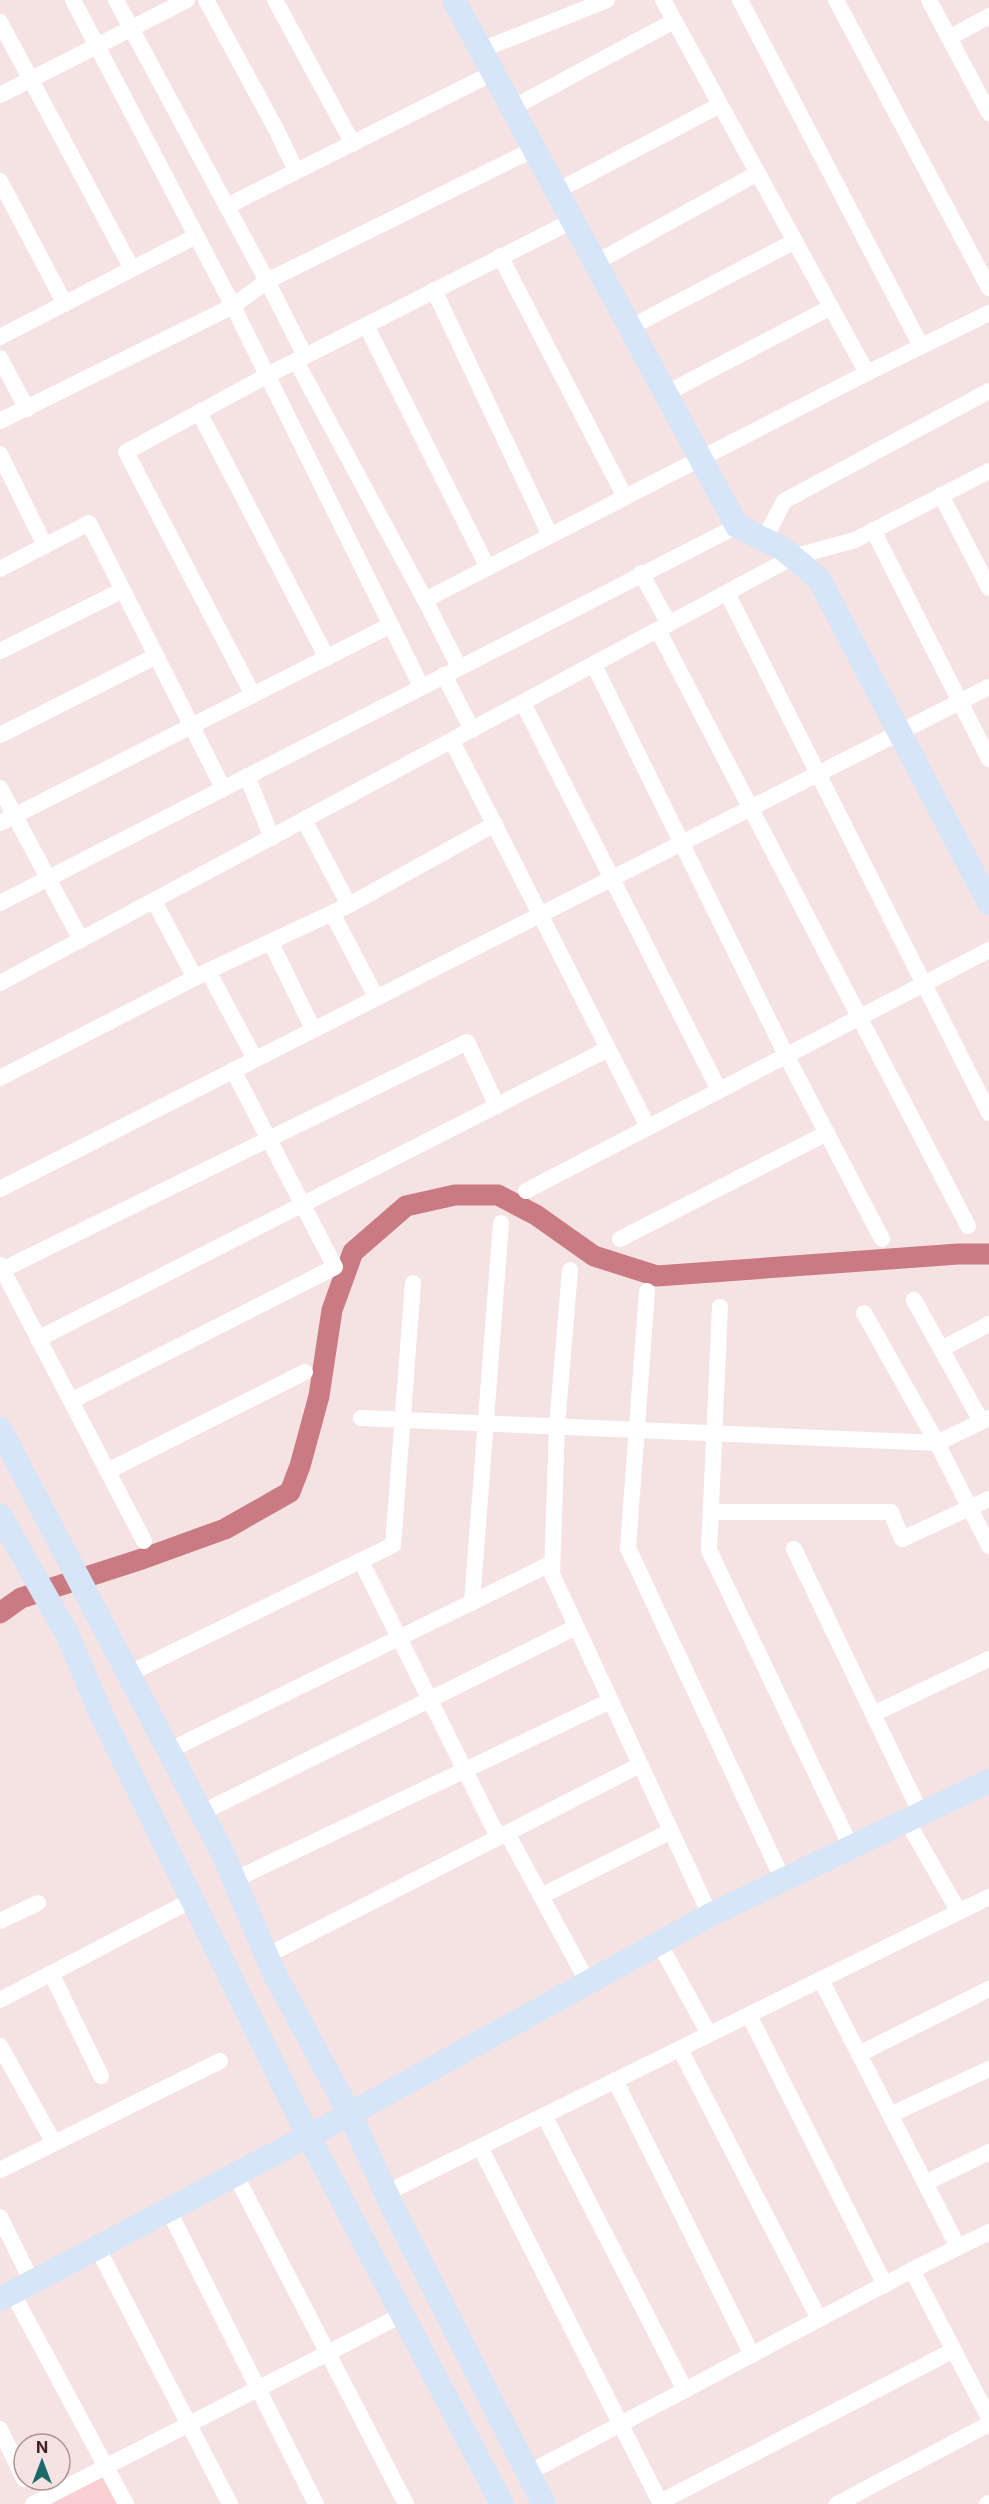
<svg xmlns="http://www.w3.org/2000/svg" width="989" height="2504" viewBox="0 0 989 2504" font-family="Inter,sans-serif">
<style>
.built{fill:#f9cfd1}
.lines{fill:none;stroke-linecap:round;stroke-linejoin:round}
.canal{stroke:#c97a82;stroke-width:21}
.street{stroke:#fff;stroke-width:16}
.secondary{stroke:#d6e5f8;stroke-width:24}
</style>
<rect width="100%" height="100%" fill="#f5e2e3"/>
<!-- built -->
<polygon class="built" points="106,2467 126,2504 33,2504"/>
<g class="lines">
<!-- canal -->
<polyline class="canal" points="0,1613 21,1598 142,1559 225,1529 290,1492 300,1466 319,1396 332,1310 353,1252 406,1206 455,1195 498,1195 536,1215 594,1256 657,1276 958,1254 989,1254"/>
<!-- street -->
<g class="street">
<polyline points="73,0 233,306 421,686"/>
<polyline points="116,0 267,281 305,356"/>
<polyline points="206,0 277,131 296,171"/>
<polyline points="275,0 353,144"/>
<polyline points="663,0 867,373"/>
<polyline points="740,0 921,346"/>
<polyline points="836,0 989,288"/>
<polyline points="929,0 989,113"/>
<polyline points="0,22 132,269"/>
<polyline points="949,38 989,16"/>
<polyline points="481,50 607,0"/>
<polyline points="0,95 187,0"/>
<polyline points="512,108 674,21"/>
<polyline points="0,181 65,304"/>
<polyline points="557,191 720,105"/>
<polyline points="227,206 493,73"/>
<polyline points="500,256 625,497"/>
<polyline points="595,263 758,173"/>
<polyline points="434,290 550,535"/>
<polyline points="366,325 488,568"/>
<polyline points="629,328 795,241"/>
<polyline points="0,337 196,236"/>
<polyline points="0,358 27,409"/>
<polyline points="296,361 425,600"/>
<polyline points="665,394 831,307"/>
<polyline points="199,412 327,658"/>
<polyline points="0,421 233,306 267,281 534,149"/>
<polyline points="0,454 45,546"/>
<polyline points="941,495 989,588"/>
<polyline points="873,530 989,759"/>
<polyline points="764,540 784,501 989,391"/>
<polyline points="0,569 89,523 223,788"/>
<polyline points="641,573 669,624"/>
<polyline points="727,593 989,1113"/>
<polyline points="658,630 968,1226"/>
<polyline points="0,651 123,590"/>
<polyline points="594,665 786,1055 882,1239"/>
<polyline points="459,667 425,600 867,373 989,313"/>
<polyline points="444,675 472,730"/>
<polyline points="253,695 126,452 268,375 572,221"/>
<polyline points="523,703 719,1090"/>
<polyline points="0,735 156,656"/>
<polyline points="452,741 648,1127"/>
<polyline points="247,776 272,838"/>
<polyline points="0,788 81,940"/>
<polyline points="304,820 349,905"/>
<polyline points="0,823 391,625"/>
<polyline points="154,901 195,978"/>
<polyline points="0,903 737,526"/>
<polyline points="332,913 376,997"/>
<polyline points="271,943 313,1029"/>
<polyline points="208,971 255,1059"/>
<polyline points="0,983 793,557 855,540 989,471"/>
<polyline points="0,1078 208,971 349,905 495,824"/>
<polyline points="0,1189 989,687"/>
<polyline points="526,1191 989,950"/>
<polyline points="620,1239 827,1133"/>
<polyline points="0,1265 144,1541"/>
<polyline points="2,1270 467,1042 497,1106"/>
<polyline points="570,1270 557,1426 552,1574 710,1915"/>
<polyline points="647,1291 628,1548 783,1880"/>
<polyline points="914,1300 981,1421"/>
<polyline points="720,1307 709,1550 851,1847"/>
<polyline points="864,1313 937,1443 989,1546"/>
<polyline points="38,1339 608,1049"/>
<polyline points="941,1349 989,1324"/>
<polyline points="71,1401 335,1267 233,1070"/>
<polyline points="361,1418 937,1443 989,1418"/>
<polyline points="108,1471 305,1372"/>
<polyline points="711,1512 891,1512 902,1539 989,1499"/>
<polyline points="794,1549 921,1814"/>
<polyline points="361,1561 498,1837"/>
<polyline points="472,1603 501,1223"/>
<polyline points="128,1674 393,1545 413,1283"/>
<polyline points="873,1714 989,1659"/>
<polyline points="168,1751 552,1563"/>
<polyline points="201,1813 576,1627"/>
<polyline points="907,1821 959,1912"/>
<polyline points="507,1833 588,1983"/>
<polyline points="234,1880 610,1701"/>
<polyline points="541,1896 671,1831"/>
<polyline points="0,1921 38,1903"/>
<polyline points="659,1943 709,2034"/>
<polyline points="266,1956 640,1765"/>
<polyline points="51,1973 101,2076"/>
<polyline points="821,1980 958,2247"/>
<polyline points="0,2000 194,1899"/>
<polyline points="749,2015 885,2285"/>
<polyline points="0,2046 54,2143"/>
<polyline points="680,2049 819,2319"/>
<polyline points="859,2054 989,1989"/>
<polyline points="615,2080 752,2355"/>
<polyline points="544,2115 685,2390"/>
<polyline points="890,2115 989,2069"/>
<polyline points="480,2147 661,2504"/>
<polyline points="0,2170 220,2061"/>
<polyline points="235,2174 406,2504"/>
<polyline points="925,2183 989,2152"/>
<polyline points="386,2193 989,1897"/>
<polyline points="168,2209 316,2504"/>
<polyline points="0,2217 32,2282"/>
<polyline points="97,2247 230,2504"/>
<polyline points="912,2270 989,2418"/>
<polyline points="12,2292 126,2504"/>
<polyline points="0,2429 24,2479"/>
<polyline points="528,2473 912,2270 989,2232"/>
<polyline points="660,2502 954,2350"/>
<polyline points="33,2504 404,2314"/>
<polyline points="837,2504 989,2424"/>
<polyline points="987,2504 989,2503"/>
</g>
<!-- secondary -->
<g class="secondary">
<polyline points="454,0 737,526 783,549 819,579 989,903"/>
<polyline points="0,1429 223,1854 274,1973 350,2114 393,2208 544,2504"/>
<polyline points="0,1515 68,1636 101,1714 308,2135 502,2504"/>
<polyline points="0,2299 350,2114 710,1915 989,1781"/>
</g>
</g>
<!-- north arrow -->
<g transform="translate(42 2462)"><circle r="28" fill="#f5e2e3" stroke="#ae9497" stroke-width="1.5"/>
<path d="M0-4.5L10 22L0 15L-10 22Z" fill="#1b6868"/>
<text y="-9" font-size="16" font-weight="bold" text-anchor="middle" fill="#432024">N</text>
</g>
</svg>
